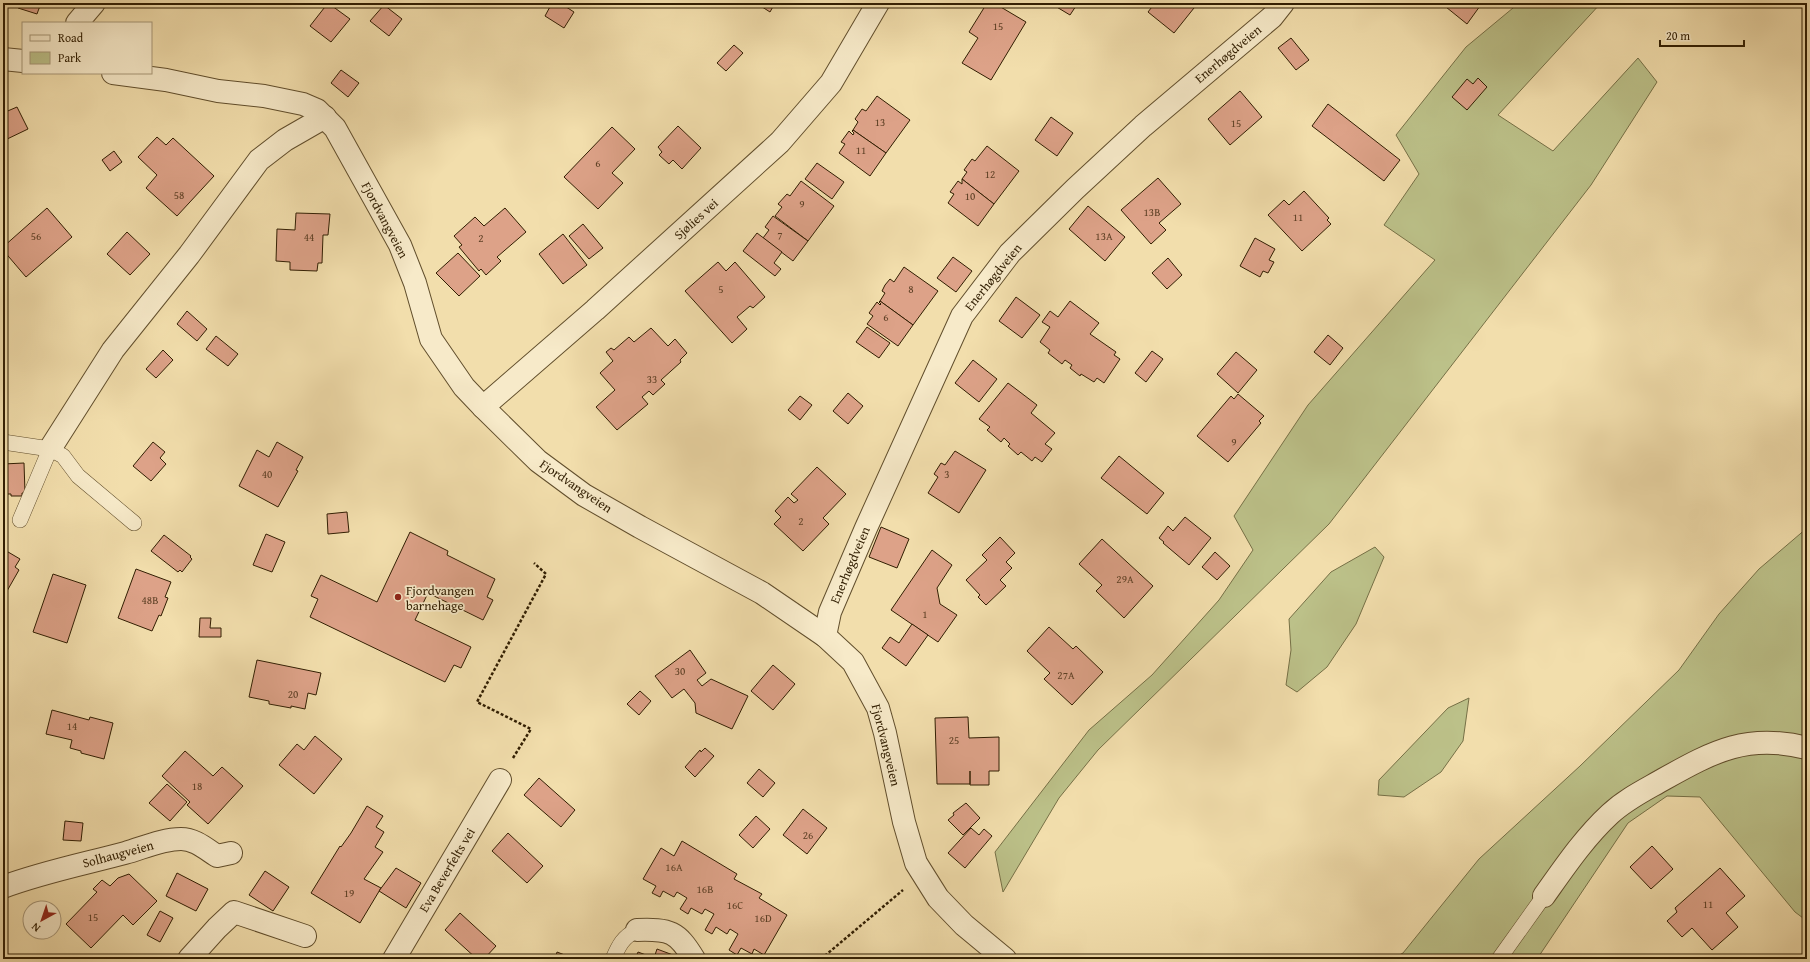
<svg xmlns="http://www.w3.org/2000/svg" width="1810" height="962" viewBox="0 0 1810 962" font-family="'Gentium Book Plus',serif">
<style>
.green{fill:#bcc189;stroke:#767046}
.building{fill:#dda288;stroke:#311e02}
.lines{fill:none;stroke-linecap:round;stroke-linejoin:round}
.service-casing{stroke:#614e2c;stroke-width:16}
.minor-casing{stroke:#614e2c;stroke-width:24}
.path{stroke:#311e02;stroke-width:2.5;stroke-dasharray:3 2;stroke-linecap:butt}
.service{stroke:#f7eac9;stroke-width:15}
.minor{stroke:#f7eac9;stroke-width:22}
.poi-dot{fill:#8f2418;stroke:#f7eac9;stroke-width:1.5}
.labels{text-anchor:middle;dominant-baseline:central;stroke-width:3.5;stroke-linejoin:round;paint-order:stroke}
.number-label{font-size:11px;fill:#5c3f24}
.street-label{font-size:13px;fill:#311e02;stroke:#f7eac9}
.poi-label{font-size:13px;fill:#311e02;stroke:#f7eac9;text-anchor:start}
</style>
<rect width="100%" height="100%" fill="#f2deac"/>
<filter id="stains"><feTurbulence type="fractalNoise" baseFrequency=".005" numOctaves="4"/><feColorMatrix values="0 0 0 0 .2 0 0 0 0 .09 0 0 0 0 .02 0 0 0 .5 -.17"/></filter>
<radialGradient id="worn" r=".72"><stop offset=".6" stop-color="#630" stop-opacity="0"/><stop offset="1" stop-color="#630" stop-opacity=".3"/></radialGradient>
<!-- green -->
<g class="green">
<polygon points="1519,3 1601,3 1498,115 1553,151 1638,58 1657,82 1591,185 1329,524 1098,750 1059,798 1003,892 995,852 1089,730 1152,675 1219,600 1253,550 1234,516 1308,405 1435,260 1384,225 1419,174 1396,135 1466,47"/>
<polygon points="1807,528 1807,921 1795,912 1700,797 1667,796 1628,823 1537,959 1392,959 1403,953 1479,859 1580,766 1679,670 1719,614 1759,569"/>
<polygon points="1375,547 1384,557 1356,624 1327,667 1297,692 1286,685 1291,650 1289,619 1331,572"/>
<polygon points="1469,698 1463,741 1441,772 1404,797 1378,795 1379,780 1448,708"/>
</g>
<!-- building -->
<g class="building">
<polygon points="19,3 41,3 37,14 18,8"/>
<polygon points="328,3 350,19 331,42 310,26"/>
<polygon points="552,3 560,3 574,12 564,28 545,16"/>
<polygon points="756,3 775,3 770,12"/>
<polygon points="987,3 994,3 1026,22 991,80 962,63 978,38 969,32"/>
<polygon points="1050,3 1078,3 1070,15"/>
<polygon points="1155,3 1198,3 1174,33 1148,12"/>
<polygon points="1441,3 1476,3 1480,6 1467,24"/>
<polygon points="384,5 402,19 389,36 370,21"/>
<polygon points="1291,38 1309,60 1296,70 1278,48"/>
<polygon points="734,45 743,53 726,71 717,63"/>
<polygon points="341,70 359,83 348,97 331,83"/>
<polygon points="1478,78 1487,87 1467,110 1452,97 1467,79 1473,84"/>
<polygon points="1240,91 1262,117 1230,145 1208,119"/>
<polygon points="877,96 910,120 886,153 853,130 858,122 855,119 862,109 866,111"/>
<polygon points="1328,104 1400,160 1384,181 1312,126"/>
<polygon points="17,107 28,129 3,141 3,113"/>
<polygon points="1051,117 1073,133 1057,156 1035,140"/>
<polygon points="678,126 701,148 682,169 673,160 669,164 659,155 662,152 658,147"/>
<polygon points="612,127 635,149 612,173 623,183 598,209 564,177"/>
<polygon points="853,130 886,153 870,176 839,153 845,144 841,142 849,131 853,135 854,133 852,131"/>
<polygon points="157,137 166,145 173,138 214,176 177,216 146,188 157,175 138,157"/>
<polygon points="987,146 1019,171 994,204 962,179 967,172 964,170 972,159 975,161"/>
<polygon points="114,151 122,162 110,171 102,160"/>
<polygon points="817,163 844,182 832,199 805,179"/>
<polygon points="1158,178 1181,204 1159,223 1166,230 1151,244 1121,210"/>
<polygon points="962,179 994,204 978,226 948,203 954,194 950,192 958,181 962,184"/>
<polygon points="801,181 834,206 808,241 775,216 782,207 778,204 787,194 790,196"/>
<polygon points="1304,191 1329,218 1327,220 1331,224 1302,251 1268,215 1284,200 1289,205"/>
<polygon points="1088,206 1125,237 1105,261 1069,229"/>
<polygon points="47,208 72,237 26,277 3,250 3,247"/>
<polygon points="505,208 526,232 497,257 501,261 486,275 481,269 479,271 459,247 462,245 454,236 475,217 484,226"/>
<polygon points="296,213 330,214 328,235 323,235 322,263 318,263 317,271 290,270 290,262 276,261 277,229 295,230"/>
<polygon points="773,216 808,241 793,261 763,238 769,230 765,227"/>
<polygon points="583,224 603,248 589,259 569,236"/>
<polygon points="127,232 150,254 130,275 107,254"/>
<polygon points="757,233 782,252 774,263 781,269 775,276 743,251"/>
<polygon points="563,234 587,265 563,284 539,254"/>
<polygon points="1255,238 1275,249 1269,260 1274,262 1268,273 1263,271 1260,277 1240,266"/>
<polygon points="458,253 480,276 459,296 436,273"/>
<polygon points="953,257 972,271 956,292 937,278"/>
<polygon points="1168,258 1182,275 1167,289 1152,273"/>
<polygon points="718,262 726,271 735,262 765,297 753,308 750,306 737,317 747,329 732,343 685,291"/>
<polygon points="904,267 938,291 913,325 880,301 885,293 882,291 885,285 890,279 894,282"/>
<polygon points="1016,297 1040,315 1022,338 999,321"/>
<polygon points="880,301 913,325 898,346 867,324 873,316 869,313 877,302 880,305 881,304 879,302"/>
<polygon points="1070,301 1099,323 1090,334 1116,352 1114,355 1120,359 1104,383 1097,378 1094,382 1081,374 1080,376 1070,368 1072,365 1065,360 1062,364 1048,353 1050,350 1040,342 1050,327 1042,322 1050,311 1058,317"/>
<polygon points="187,311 207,329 197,341 177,324"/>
<polygon points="867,327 890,343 879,358 856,342"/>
<polygon points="651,328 668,346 675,339 687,353 680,360 681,362 661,380 665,384 653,395 649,391 642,397 648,404 617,430 596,407 615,390 600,373 613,361 606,352 611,348 614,350 629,337 634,342"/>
<polygon points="1328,335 1343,348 1330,365 1314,352"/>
<polygon points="216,336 238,354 228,366 206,349"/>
<polygon points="163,350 173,360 156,378 146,369"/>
<polygon points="1152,351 1163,359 1146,382 1135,373"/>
<polygon points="1236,352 1257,370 1238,393 1217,374"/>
<polygon points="973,360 997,379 979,402 955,383"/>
<polygon points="1008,383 1037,405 1031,413 1055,433 1045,444 1052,449 1042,462 1035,457 1032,461 1021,452 1018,455 1008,446 1010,444 1004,438 1001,442 987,430 990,427 979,419"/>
<polygon points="848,393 863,406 848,424 833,411"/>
<polygon points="1238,394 1264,416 1259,421 1261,423 1228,462 1197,436 1231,396 1234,399"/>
<polygon points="800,396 812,405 800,420 788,410"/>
<polygon points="153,442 165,452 160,458 166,464 151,481 133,466"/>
<polygon points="277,442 303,457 296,470 298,471 278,507 239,486 257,450 269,457"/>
<polygon points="955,451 986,470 959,513 928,493 938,477 934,474 941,463 945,465"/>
<polygon points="1119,456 1164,493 1147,514 1101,478"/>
<polygon points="24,463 25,493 22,493 22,496 11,496 11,494 3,494 3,464"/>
<polygon points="817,467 846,494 823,518 829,524 803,551 774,524 781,517 775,511 788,497 794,503 798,500 791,494"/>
<polygon points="347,512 349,532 328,534 327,514"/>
<polygon points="1185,517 1211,538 1189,565 1163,543 1164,542 1159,538 1168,526 1173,531"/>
<polygon points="881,527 909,539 897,568 869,557"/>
<polygon points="410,532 448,551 447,555 495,579 487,597 493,600 483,620 428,593 415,620 471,647 461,668 454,665 445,682 310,617 318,599 311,596 321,575 377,602"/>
<polygon points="266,534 285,542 272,572 253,565"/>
<polygon points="164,535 191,556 190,557 192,559 182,572 180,570 178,572 151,551"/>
<polygon points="1000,537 1015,553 1006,562 1012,568 1000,580 1006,586 986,605 978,597 980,595 966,580 987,560 982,555"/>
<polygon points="1102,539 1153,586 1124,618 1096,591 1102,585 1079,564"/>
<polygon points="3,549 20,559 15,567 19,570 7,591 3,588"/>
<polygon points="932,550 952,565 937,588 940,604 957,615 938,642 891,610"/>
<polygon points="1215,552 1230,566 1217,580 1202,567"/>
<polygon points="136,569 171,582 165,597 168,598 161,616 159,615 152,631 118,618"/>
<polygon points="53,574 86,585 67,643 33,632"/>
<polygon points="200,618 211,618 210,628 221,628 221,637 199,637"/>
<polygon points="912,624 928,635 906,666 882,648 890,637 899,643"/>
<polygon points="1049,627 1073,649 1076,646 1103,672 1072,705 1044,679 1050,673 1027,651"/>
<polygon points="690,650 706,673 697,680 702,686 711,679 748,696 732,729 696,713 695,703 684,689 672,698 655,676"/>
<polygon points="257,660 321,673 316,695 308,693 305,709 291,706 291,708 269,704 269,701 249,697"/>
<polygon points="773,665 795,684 773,710 751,691"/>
<polygon points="640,691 651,701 639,715 627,704"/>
<polygon points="52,710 89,720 90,717 113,723 104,759 81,753 81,751 70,748 72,740 46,734"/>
<polygon points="968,717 969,738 999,737 999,771 989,771 989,785 970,785 970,771 970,784 937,784 935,718"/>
<polygon points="315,736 342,759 314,794 279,765 297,744 304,750"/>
<polygon points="705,748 714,756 695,777 685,767 700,750 701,752"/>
<polygon points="185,751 213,776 222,767 243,786 208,824 187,805 190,802 162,776"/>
<polygon points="759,769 775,783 763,797 747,783"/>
<polygon points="539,778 575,810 561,827 524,795"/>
<polygon points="167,784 187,802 170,821 149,803"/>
<polygon points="966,803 980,818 963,835 948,820 954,815 953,813"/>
<polygon points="367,806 383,816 376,827 384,832 375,847 383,852 364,879 381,888 360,923 311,893 340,846 341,847 351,833"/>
<polygon points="803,809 827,828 807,854 783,835"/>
<polygon points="756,816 770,829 753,848 739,835"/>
<polygon points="65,821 83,823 81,841 63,840"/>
<polygon points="971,828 979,835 984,829 992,836 965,868 948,853"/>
<polygon points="508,833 543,866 527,883 492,851"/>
<polygon points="682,841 737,874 734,879 762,894 759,898 787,915 764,955 754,949 752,954 741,948 737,955 729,950 738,934 730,929 727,934 716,927 712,934 705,930 714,914 705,909 702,914 691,908 688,914 680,909 687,898 677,892 674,897 663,891 660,897 652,893 656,886 643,879 661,848 674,856"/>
<polygon points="1652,846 1673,869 1651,889 1630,867"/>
<polygon points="396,868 421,883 406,908 379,891"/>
<polygon points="1720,868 1745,896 1726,913 1738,927 1712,950 1692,928 1682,937 1667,921 1677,912 1675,908"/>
<polygon points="265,871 289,887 273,911 249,895"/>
<polygon points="177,873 208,889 196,911 166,896"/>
<polygon points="129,874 157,901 133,925 123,915 91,948 66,924 97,892 93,889 102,880 110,886 118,878"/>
<polygon points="160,911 173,918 160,942 147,935"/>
<polygon points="460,913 496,946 484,959 477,959 445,930"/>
<polygon points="657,949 673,955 671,959 635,959 638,952 654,958"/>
<polygon points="557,952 575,959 555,959"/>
</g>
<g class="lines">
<!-- service casing -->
<g class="service-casing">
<g id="service">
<polyline points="3,442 50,449 63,456 78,476 134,523"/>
<polyline points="20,520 50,449"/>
<path d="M 613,959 C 619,945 623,937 637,930"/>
<polyline points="1499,959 1544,896"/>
</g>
</g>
<!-- minor casing -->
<g class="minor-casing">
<g id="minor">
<polyline points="77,23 94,3"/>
<polyline points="3,59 23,61"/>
<polyline points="113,73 166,80 218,91 264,96 303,104 317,110 335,128 400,245 415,283 431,339 464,387 483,407 538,461 584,495 640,527 762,593 825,636 853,662 878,708 885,733 904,822 916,863 938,898 964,925 1005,959"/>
<polyline points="483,407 595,310 780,142 831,83 878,3"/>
<polyline points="50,449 113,350 189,255 259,160 285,140 325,117"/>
<polyline points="825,636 830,612 866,528 962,316 1010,253 1075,189 1143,126 1272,17 1283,3"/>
<path d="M 3,887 C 43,872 84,864 125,853 C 143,848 162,839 181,839 C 195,839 206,849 217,856 L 231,853"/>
<path d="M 1544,896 C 1564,868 1584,838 1610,814 C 1626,799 1645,790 1664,779 C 1714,751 1748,733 1807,748"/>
<path d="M 637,930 C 670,929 677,931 694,959"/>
<polyline points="189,959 217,928 234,912 305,936"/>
<polyline points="394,959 500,780"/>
</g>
</g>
<!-- path -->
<g class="path">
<polyline points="513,758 531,729 477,702 546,574 534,563"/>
<polyline points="821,959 903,890"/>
</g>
<!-- service -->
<use href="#service" class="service"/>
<!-- minor -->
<use href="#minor" class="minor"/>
</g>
<!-- markers -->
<circle class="poi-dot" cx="398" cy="597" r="4"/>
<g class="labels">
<!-- number labels -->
<g class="number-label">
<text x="998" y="26">15</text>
<text x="880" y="122">13</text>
<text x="1236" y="123">15</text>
<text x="861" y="150">11</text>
<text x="598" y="163">6</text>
<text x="990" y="174">12</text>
<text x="179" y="195">58</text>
<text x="970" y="196">10</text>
<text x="802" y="204">9</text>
<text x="1152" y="212">13B</text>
<text x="1298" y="217">11</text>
<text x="780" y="235">7</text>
<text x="36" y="236">56</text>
<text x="1104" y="236">13A</text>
<text x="309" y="237">44</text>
<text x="481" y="238">2</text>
<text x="721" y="289">5</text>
<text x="911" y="289">8</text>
<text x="886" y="317">6</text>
<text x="652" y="379">33</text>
<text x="1234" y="442">9</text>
<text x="267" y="474">40</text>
<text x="947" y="474">3</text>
<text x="801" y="521">2</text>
<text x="1125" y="579">29A</text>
<text x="150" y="600">48B</text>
<text x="925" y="614">1</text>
<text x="680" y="671">30</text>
<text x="1066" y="675">27A</text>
<text x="293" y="694">20</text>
<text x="72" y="726">14</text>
<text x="954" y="740">25</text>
<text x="197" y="786">18</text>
<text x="808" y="835">26</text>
<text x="674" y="867">16A</text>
<text x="705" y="889">16B</text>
<text x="349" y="893">19</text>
<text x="1708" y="904">11</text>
<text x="735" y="905">16C</text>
<text x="93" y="917">15</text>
<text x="763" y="918">16D</text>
</g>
<!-- street labels -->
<g class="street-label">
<text transform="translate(1228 54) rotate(-40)">Enerhøgdveien</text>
<text transform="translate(696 219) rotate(-42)">Sjølies vei</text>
<text transform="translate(385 220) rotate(62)">Fjordvangveien</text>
<text transform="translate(993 277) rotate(-51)">Enerhøgdveien</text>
<text transform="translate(576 486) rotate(34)">Fjordvangveien</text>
<text transform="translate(850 565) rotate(-67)">Enerhøgdveien</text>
<text transform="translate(886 745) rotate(76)">Fjordvangveien</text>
<text transform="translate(118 854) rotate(-15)">Solhaugveien</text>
<text transform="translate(447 870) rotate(-59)">Eva Beverfelts vei</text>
</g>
<!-- poi labels -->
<g class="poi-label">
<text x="406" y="590">Fjordvangen<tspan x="406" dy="15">barnehage</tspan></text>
</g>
</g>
<!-- margin -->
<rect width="1810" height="962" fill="none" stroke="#f2deac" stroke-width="16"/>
<rect x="4" y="4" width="1802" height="954" fill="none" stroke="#311e02" stroke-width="2"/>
<rect x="8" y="8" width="1794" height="946" fill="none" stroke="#311e02"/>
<!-- legend -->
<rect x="22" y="22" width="130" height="52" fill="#f7eac9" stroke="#a89879"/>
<rect x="30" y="35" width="20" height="6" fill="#f7eac9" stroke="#a89879"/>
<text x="58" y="42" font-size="12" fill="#311e02">Road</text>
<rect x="30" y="52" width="20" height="12" fill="#bcc189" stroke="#a89879"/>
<text x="58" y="62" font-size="12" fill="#311e02">Park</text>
<!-- north arrow -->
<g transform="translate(42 920) rotate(220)"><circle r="19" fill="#f7eac9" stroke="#a89879"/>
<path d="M0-3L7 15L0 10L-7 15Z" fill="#8f2418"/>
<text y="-6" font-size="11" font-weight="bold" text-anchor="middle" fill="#311e02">N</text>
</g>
<!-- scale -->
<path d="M1660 40v6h84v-6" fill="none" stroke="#311e02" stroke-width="2"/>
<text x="1666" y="40" font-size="12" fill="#311e02" stroke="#f7eac9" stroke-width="3" paint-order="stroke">20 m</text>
<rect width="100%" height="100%" filter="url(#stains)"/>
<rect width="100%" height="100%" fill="url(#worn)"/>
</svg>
